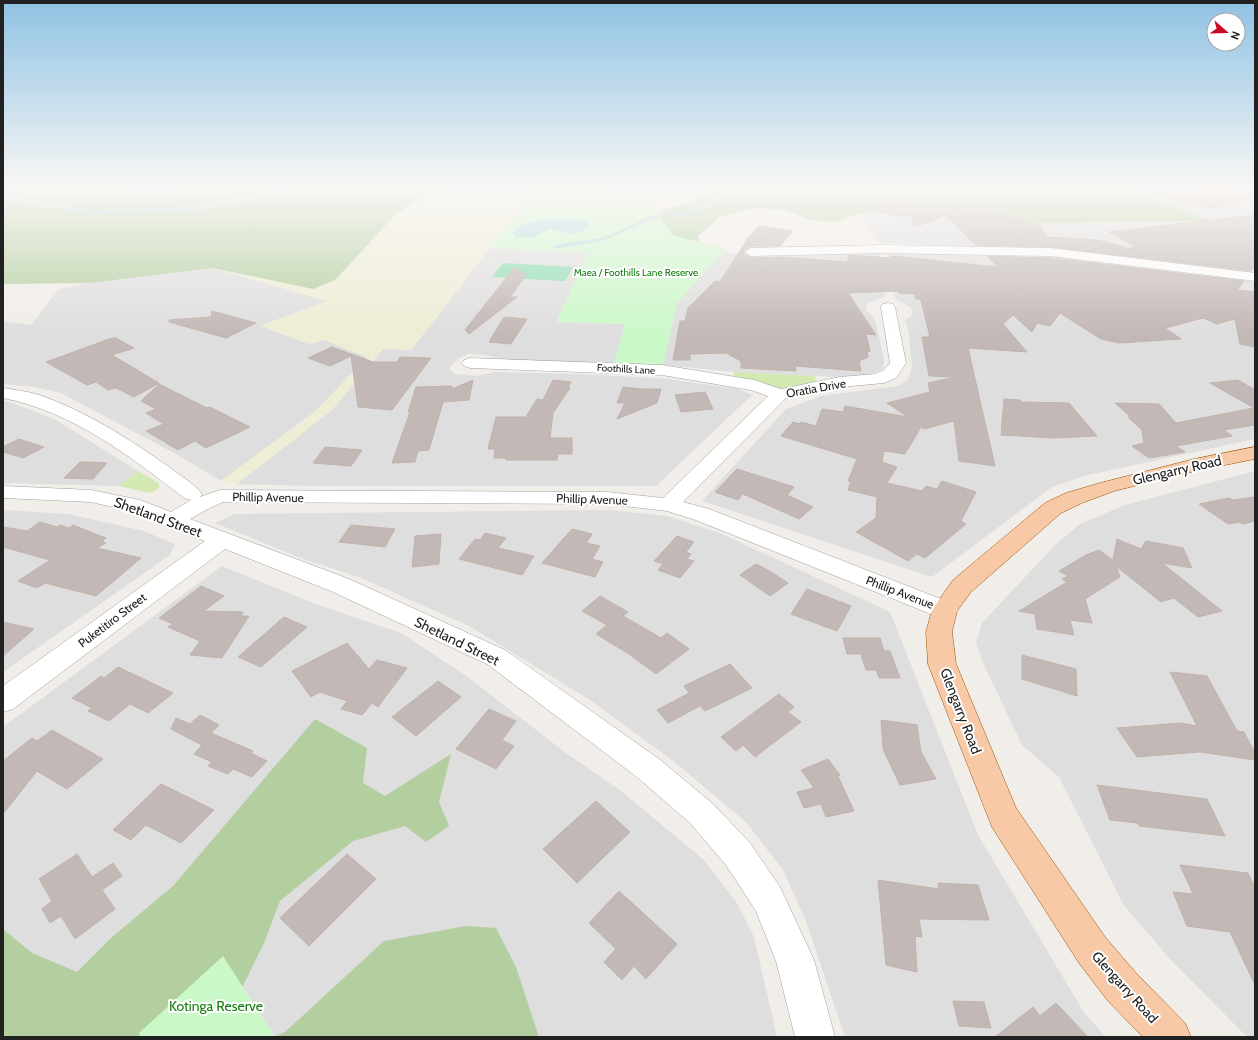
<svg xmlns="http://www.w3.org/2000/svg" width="1258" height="1040" viewBox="0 0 1258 1040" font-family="Cabin,sans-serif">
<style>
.residential{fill:#dfdede}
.farmland{fill:#eeedd5}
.grass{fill:#d4e8b1}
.forest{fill:#b3ce9f}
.park{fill:#cbf8c9}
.pitch{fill:#8adcb1}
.water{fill:#abd8dc}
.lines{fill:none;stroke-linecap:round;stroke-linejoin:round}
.stream{stroke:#abd8dc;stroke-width:3}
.building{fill:#c2b8b5;stroke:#c2b2ab}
.minor-casing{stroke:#a2a2a2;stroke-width:1}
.major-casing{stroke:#975407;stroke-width:1}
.minor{fill:#fff;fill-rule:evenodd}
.major{fill:#f8c9a6;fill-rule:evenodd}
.labels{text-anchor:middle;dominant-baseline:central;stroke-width:4;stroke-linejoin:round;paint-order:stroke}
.far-park-label{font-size:10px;fill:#177d11;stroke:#fff}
.far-street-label{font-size:10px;fill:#212121;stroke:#fff}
.street-label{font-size:12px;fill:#212121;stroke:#fff}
.near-street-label{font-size:14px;fill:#212121;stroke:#fff}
.near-park-label{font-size:14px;fill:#177d11;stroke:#fff}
</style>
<rect width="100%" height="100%" fill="#f1ede8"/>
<!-- residential -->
<g class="residential">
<polygon points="900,189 1255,189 1255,273 1071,250 879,243 854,204"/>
<polygon points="490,248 589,253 556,322 626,324 614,363 511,361 485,355 468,354 458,359 449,368 455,374 478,376 495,372 601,375 668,379 738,389 752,395 656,486 316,486 237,484 332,410 383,349 411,350"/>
<polygon points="879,251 885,297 866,304 867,311 875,319 884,360 883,369 868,375 835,377 734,372 663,365 677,303 723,252 741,255"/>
<polygon points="888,251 958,252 959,255 1065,256 1255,281 1255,439 1088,475 1052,487 932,577 702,501 786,409 821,396 897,386 907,381 912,368 909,332 905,320 912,315 912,309 895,298"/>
<polygon points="216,268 327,301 261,326 309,344 325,340 367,357 316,411 221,481 178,455 61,393 34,387 3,384 3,321 31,325 59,289 127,276"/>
<polygon points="3,401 13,403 56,420 138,471 119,486 3,483"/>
<polygon points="1255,471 1255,1037 1247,1037 1169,958 1123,904 1059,777 1022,745 984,665 976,643 982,623 1056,544 1080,524 1125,505"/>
<polygon points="3,510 68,514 144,531 175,544 170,555 3,672"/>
<polygon points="610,510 667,516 722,534 890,612 978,835 1085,1014 1106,1037 845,1037 806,921 783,870 746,822 672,760 590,700 469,626 361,578 298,557 215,523 235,514"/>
<polygon points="222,566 318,605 401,633 465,675 566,753 621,791 704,860 737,903 754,937 777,1037 275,1037 223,957 3,1037 3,727"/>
</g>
<!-- farmland -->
<polygon class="farmland" points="440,189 535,189 411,350 383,349 332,410 237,484 221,481 316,411 367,357 325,340 309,344 260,326 326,301 213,268 313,289 335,280 396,214 433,191"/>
<!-- grass -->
<g class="grass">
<path d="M 734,372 L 815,376 L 816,382 C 803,384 787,391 773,388 C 760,385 748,378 734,376 Z"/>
<polygon points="138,471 159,483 159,488 150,493 119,486"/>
</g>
<!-- forest -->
<g class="forest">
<polygon points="3,189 122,189 143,194 194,189 440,189 433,191 396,214 335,280 313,289 213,268 88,283 3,284"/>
<polygon points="697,189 1131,189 1211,221 1007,223 891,204 835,222 811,220 783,210 752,208 719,218 698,236 700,259 577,279 580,270 639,218 696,200"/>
<polygon points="315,719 367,748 363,783 385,796 451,754 439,802 449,826 426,842 405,826 353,841 280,901 264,943 233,1006 254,1037 3,1037 3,929 32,953 77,972 111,938 173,886"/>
<polygon points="466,926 496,928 516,967 539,1037 274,1037 285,1032 384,941"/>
</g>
<!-- park -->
<g class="park">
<polygon points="535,189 603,189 650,200 672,235 726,249 677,303 663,365 614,363 625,324 556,322 588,253 490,248"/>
<polygon points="223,956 275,1037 140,1037 139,1033"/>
</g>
<!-- pitch -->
<polygon class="pitch" points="503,263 573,267 565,281 492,277"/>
<!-- water -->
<path class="water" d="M 582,220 L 588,222 L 587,229 L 571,234 L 550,229 L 534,237 L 516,238 L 513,233 C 527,215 562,220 582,220 Z"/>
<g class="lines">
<!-- stream -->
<g class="stream">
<polyline points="3,197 89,212 195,209 293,189"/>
<path d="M 674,215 C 693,212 714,208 723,189"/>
<polyline points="555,247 604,239 650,218 658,217"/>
</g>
</g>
<!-- building -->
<g class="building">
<polygon points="1212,189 1255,195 1255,198 1214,209 1161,197 1161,195 1202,190 1212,191"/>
<polygon points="896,200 925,207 975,210 979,209 1040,225 1047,237 1097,240 1132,249 1133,245 1109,232 1255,215 1255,266 1251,271 1051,247 976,245 945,215 922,225 915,225 911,216 896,216 869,209"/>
<polygon points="759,226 793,231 780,246 751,246 744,251 744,253 751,258 784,257 848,262 848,255 891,258 891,256 998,267 987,256 1051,258 1244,281 1237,290 1255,292 1255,347 1240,344 1235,319 1217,324 1203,318 1165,328 1181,339 1119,343 1101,339 1060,313 1050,326 1037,323 1032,332 1013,315 1003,324 1027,352 968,348 995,466 959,461 954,421 924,429 921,427 905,454 884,451 882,462 897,467 887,483 922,491 926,486 937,489 942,481 976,492 961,521 966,524 925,558 917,554 908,561 856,532 876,518 877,497 848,490 851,482 848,481 857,459 781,436 793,422 800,424 801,422 816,426 822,409 843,412 845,406 908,417 887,403 930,392 928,383 955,377 929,376 922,337 930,337 922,304 920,299 916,299 915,294 899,293 898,291 848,293 876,335 866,334 870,351 867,352 868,357 859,361 861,371 795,366 796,371 741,368 741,361 726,353 690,354 690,360 673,360 680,321 685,321 688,308 715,281 720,282 748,238"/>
<polygon points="515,267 526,275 510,297 517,297 469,334 465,330"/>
<polygon points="212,311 256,323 226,338 169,322 169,320 211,317"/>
<polygon points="504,317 527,319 511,344 489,342"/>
<polygon points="112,338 116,338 134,348 112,355 159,383 134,397 116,388 108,390 96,382 87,385 46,362"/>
<polygon points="332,347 373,362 397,362 400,357 431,358 392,410 358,407 351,356 330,366 308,358"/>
<polygon points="473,380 469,400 443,402 429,450 418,451 415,462 392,463 410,412 408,412 416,387 452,386 452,389"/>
<polygon points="553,380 571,382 568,388 570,388 553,413 550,438 572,438 572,454 558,454 557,460 506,460 506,458 494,458 495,449 488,449 496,417 526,417 537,399 543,400"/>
<polygon points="1238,380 1255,390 1255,425 1224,430 1232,436 1176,446 1185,452 1149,458 1132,446 1144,443 1142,430 1128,417 1131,417 1115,403 1159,404 1176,423 1254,408 1210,383"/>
<polygon points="159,384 207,408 210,407 250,427 206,448 195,441 178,450 146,431 164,424 146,413 156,409 141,401"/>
<polygon points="623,387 642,389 661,389 657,403 617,419 625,403 617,403"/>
<polygon points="705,392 713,409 681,412 675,395"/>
<polygon points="1004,399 1020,400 1021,402 1069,403 1097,436 1054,438 1001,435"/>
<polygon points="19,439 44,447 23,458 3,452 3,447"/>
<polygon points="325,447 362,450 351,466 313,463"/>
<polygon points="80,462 85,462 107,463 93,479 64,478"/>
<polygon points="737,469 794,487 787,495 813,507 799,519 743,494 738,500 715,492"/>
<polygon points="1255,497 1255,521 1243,524 1239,522 1228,524 1199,504 1229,498 1232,500"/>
<polygon points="40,522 57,527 60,525 69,528 73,525 106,538 102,541 106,543 97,548 141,558 96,596 45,583 37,588 18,581 50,560 3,547 3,527 27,531"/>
<polygon points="351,525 395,529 385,547 339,542"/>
<polygon points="572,529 592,534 586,543 600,546 592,559 603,562 595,577 542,563"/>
<polygon points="485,533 506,538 498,548 534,556 522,575 459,559 475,539 480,540"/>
<polygon points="441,534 439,564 412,567 415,536"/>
<polygon points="677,536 694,542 686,552 691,554 687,559 694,561 680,578 658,570 663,564 654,561"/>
<polygon points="1117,539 1141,549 1146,541 1183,548 1192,568 1162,563 1222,611 1198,617 1174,598 1161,602 1116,566 1120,577 1085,599 1092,623 1070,620 1074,635 1037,629 1035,614 1019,611 1067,582 1062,579 1068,576 1059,571 1086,555 1099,550 1113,560"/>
<polygon points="756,564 768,570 788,583 770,596 740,575"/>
<polygon points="201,586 224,596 204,611 243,612 241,616 249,616 222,658 190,655 200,641 168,627 173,624 159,618"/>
<polygon points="807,589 851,606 837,631 791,614"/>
<polygon points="600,596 628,612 623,616 661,638 667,633 689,649 656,674 629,654 596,634 607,625 582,611"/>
<polygon points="284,617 307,627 261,667 238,657"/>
<polygon points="3,622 34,629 3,656"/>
<polygon points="843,638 880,638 884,651 890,651 900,678 879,678 876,670 866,670 861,654 847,654"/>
<polygon points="347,643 369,669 377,660 407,668 378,707 372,703 362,715 341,709 347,701 320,692 311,697 292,671"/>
<polygon points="1022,655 1076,669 1077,696 1022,679"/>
<polygon points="730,664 752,688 705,711 700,706 668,723 657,710 689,693 684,686"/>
<polygon points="118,667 173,693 148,713 130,704 109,721 88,711 92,708 72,698 101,676 104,678"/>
<polygon points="1170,672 1207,676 1237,731 1244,732 1255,753 1255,760 1200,752 1137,757 1117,728 1181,723 1197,726"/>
<polygon points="438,681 461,697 416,736 392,717"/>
<polygon points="779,694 794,707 788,712 801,722 755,757 743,745 736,751 721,737"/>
<polygon points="489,709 516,721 502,740 514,746 496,769 456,749"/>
<polygon points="200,715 219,725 211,733 253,751 251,753 267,761 252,777 233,769 228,774 208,766 212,762 194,754 202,745 171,729 176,718 190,724"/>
<polygon points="881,720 917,725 921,752 936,779 900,785 883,749"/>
<polygon points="52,730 103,759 67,789 37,771 3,814 3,761 32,738 37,741"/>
<polygon points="828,759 840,775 838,776 854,811 826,817 821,804 804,808 797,792 814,788 801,770"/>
<polygon points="161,784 214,810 181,843 146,825 131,840 113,830"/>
<polygon points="1097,785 1207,799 1225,836 1139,826 1138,823 1110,820"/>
<polygon points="596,801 630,832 577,883 543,849"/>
<polygon points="77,854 92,877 113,863 122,876 102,890 115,909 75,939 61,916 50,923 42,909 52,901 39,879"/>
<polygon points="347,854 376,879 309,946 280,918"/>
<polygon points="1180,865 1248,873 1255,887 1255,985 1230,932 1187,926 1173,892 1193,894"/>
<polygon points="878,880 939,889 938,883 978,885 989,920 919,919 922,937 915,936 917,972 886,965"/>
<polygon points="619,891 677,944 646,979 634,966 622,980 604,962 616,949 589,923"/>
<polygon points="953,1001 984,1002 991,1028 959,1026"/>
<polygon points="1056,1003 1088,1037 995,1037 1033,1007 1040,1016"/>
</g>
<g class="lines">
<!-- minor casing -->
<g class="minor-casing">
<g id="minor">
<polygon points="883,245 1051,248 1255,273 1255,281 1051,256 883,253 751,256 745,252 751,248"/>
<path d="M 888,303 L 893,304 L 895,307 L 906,363 L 896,378 L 884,383 L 840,387 L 786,398 L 683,502 L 709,509 L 954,604 L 958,610 L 954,616 L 945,619 L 936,616 L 693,519 L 667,511 L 607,504 L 223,502 L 208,509 L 190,519 L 349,579 L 505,650 L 659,759 L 712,803 L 750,843 L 780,887 L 814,960 L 835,1037 L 795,1037 L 776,961 L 756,911 L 726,865 L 690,823 L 637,777 L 487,664 L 331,591 L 225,549 L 13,709 L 3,712 L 3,686 L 205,541 L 126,510 L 91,502 L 3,498 L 3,486 L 91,490 L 140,500 L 171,512 L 191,500 L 184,498 C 130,456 71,411 3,398 L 3,388 C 15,390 27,391 39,395 C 86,411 129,439 169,467 C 179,475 194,483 202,494 L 200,497 L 220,490 L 607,492 L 663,498 L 768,396 L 751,390 L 662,375 L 470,368 L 464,366 L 462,363 L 464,360 L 470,358 L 662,365 L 754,380 L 781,389 L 840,377 L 875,374 L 884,370 L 890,363 L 881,307 L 883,304 Z"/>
</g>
</g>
<!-- major casing -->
<g class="major-casing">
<polygon id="major" points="1255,447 1255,459 1195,471 1114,491 1082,503 1061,513 971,592 957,611 952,632 956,664 1016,808 1105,937 1136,973 1185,1023 1191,1037 1143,1037 1108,1001 1079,963 992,827 928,664 926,632 932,610 953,580 1045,503 1066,493 1100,483 1194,459"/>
</g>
<!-- minor -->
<use href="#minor" class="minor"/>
<!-- major -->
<use href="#major" class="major"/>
</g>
<!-- sky -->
<linearGradient id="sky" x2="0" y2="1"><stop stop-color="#8fc2e3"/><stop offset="0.56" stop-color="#f9f7f5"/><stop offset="1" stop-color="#f9f7f5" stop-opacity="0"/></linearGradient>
<rect width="1258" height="335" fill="url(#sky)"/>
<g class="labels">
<!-- far-park labels -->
<g class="far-park-label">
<text x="636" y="272">Maea / Foothills Lane Reserve</text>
</g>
<!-- far-street labels -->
<g class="far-street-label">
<text transform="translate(626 369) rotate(3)">Foothills Lane</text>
</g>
<!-- street labels -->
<g class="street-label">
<text transform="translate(816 388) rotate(-10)">Oratia Drive</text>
<text transform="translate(268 497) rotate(1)">Phillip Avenue</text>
<text transform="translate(592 499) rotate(2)">Phillip Avenue</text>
<text transform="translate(900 592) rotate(21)">Phillip Avenue</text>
<text transform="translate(112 620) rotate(-37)">Puketitiro Street</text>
</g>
<!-- near-street labels -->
<g class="near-street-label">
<text transform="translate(1177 470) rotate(-13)">Glengarry Road</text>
<text transform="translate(158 517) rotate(20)">Shetland Street</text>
<text transform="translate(457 641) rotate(26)">Shetland Street</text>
<text transform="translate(961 711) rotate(69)">Glengarry Road</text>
<text transform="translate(1125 987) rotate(48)">Glengarry Road</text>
</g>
<!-- near-park labels -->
<g class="near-park-label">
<text x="216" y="1006">Kotinga Reserve</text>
</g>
</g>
<!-- border -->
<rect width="1258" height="1040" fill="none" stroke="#212121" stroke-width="8"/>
<!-- north arrow -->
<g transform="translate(1226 32) rotate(110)"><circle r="19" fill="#ffffff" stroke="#a6a6a6"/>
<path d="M0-3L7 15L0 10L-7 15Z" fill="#c90924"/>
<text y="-6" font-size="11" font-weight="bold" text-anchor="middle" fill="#212121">N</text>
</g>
</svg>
